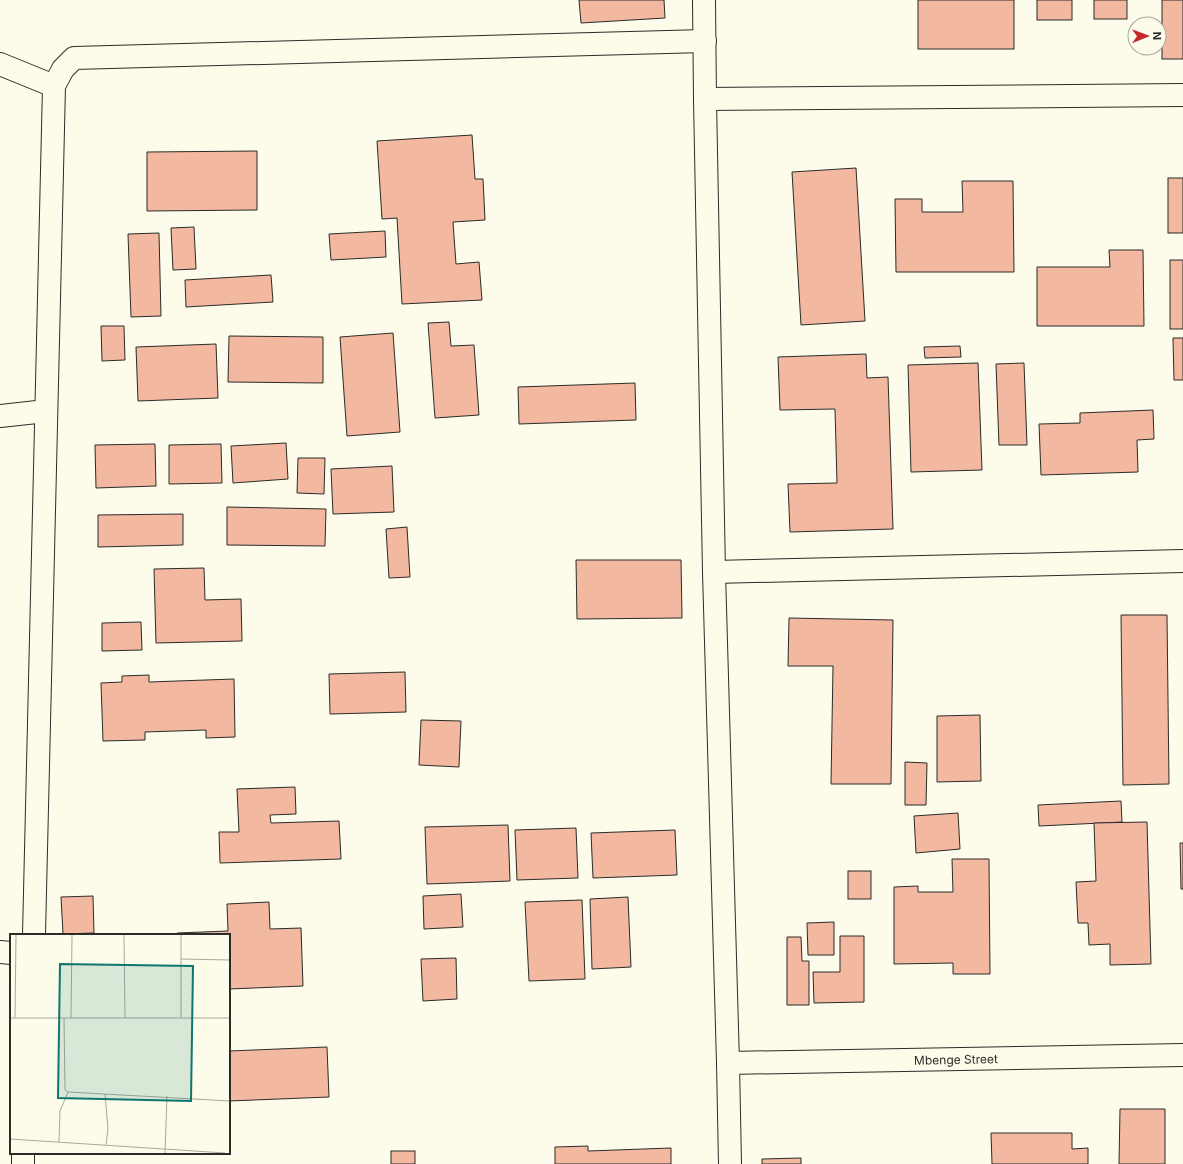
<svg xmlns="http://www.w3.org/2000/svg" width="1183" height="1164" viewBox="0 0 1183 1164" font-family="Inter,sans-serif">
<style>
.building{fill:#f2b8a0;stroke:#2b2b2b}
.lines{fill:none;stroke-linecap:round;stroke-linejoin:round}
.street-casing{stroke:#2b2b2b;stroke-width:24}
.street{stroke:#fdfbea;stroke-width:22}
.labels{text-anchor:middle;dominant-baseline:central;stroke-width:3;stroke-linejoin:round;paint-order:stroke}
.street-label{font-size:12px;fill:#2b2b2b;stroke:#fdfbea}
.inset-road{fill:none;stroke:#a9a89e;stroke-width:1}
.view{fill:#0f766e;fill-opacity:0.15;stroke:#0f766e;stroke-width:2}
.inset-edge{fill:none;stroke:#2b2b2b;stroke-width:2}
</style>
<rect width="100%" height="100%" fill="#fdfbea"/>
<!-- building -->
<g class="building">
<polygon points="579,0 664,0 665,18 581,23"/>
<rect x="918" y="0" width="96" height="49"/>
<rect x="1037" y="0" width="35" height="20"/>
<rect x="1094" y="0" width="33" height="19"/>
<rect x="1162" y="0" width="21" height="59"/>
<polygon points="472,135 475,179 483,179 485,220 453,222 456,264 479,262 482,300 402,304 397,218 382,219 377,141"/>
<polygon points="257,151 257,210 147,211 147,152"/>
<polygon points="856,168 865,321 801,325 792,172"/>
<rect x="1168" y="178" width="15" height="55"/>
<polygon points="962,181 1013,181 1014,272 896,272 895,199 922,199 922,212 963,212"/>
<polygon points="194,227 196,269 173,270 171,228"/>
<polygon points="385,231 386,257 331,260 329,234"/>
<polygon points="159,233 161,316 131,317 128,234"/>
<polygon points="1109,250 1143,250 1144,326 1037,326 1037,267 1110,267"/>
<rect x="1170" y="260" width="13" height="69"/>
<polygon points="271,275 273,302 186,307 185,280"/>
<polygon points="449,322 451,346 474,345 479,415 435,418 428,323"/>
<polygon points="101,326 124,326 125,360 102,361"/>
<polygon points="393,333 400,432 347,436 340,337"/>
<polygon points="229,336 323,337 323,383 228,382"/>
<polygon points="1173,338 1183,338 1183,380 1174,380"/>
<polygon points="216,344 218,398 138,401 136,347"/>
<polygon points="960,346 961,357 925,358 924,347"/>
<polygon points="866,354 867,378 888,377 893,529 790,532 788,484 837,483 835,409 780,410 778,357"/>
<polygon points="978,363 982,470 911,472 908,365"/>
<polygon points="1024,363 1027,445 999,445 996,364"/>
<polygon points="635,383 636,420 519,424 518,387"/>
<polygon points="1153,410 1154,439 1137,440 1138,472 1041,475 1039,424 1080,423 1080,413"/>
<polygon points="286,443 288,479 233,483 231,446"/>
<polygon points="155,444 156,486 96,488 95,445"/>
<polygon points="221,444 222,483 169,484 169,445"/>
<polygon points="298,458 325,458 324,494 297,493"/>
<polygon points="392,466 394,512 333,514 331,469"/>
<polygon points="227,507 326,509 325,546 227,545"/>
<polygon points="183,514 183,545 98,547 98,515"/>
<polygon points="407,527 410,577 389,578 386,529"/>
<polygon points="576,560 681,560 682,618 577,619"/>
<polygon points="204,568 205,600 241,599 242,641 156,643 154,569"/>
<polygon points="1121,615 1167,615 1169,784 1123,785"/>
<polygon points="789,618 893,620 891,784 831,784 833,666 788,666"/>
<polygon points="141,622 142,650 102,651 102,623"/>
<polygon points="405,672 406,712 330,714 329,674"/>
<polygon points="149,675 149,682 234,679 235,737 206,738 206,730 145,732 145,740 103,741 101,683 122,682 122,676"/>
<polygon points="980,715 981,781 937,782 937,716"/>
<polygon points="421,720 461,721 459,767 419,765"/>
<polygon points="905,762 927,763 926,805 905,805"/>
<polygon points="295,787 296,814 270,815 271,823 339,821 341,859 220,863 219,832 239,832 237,789"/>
<polygon points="1121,801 1122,822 1039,826 1038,805"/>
<polygon points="958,813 960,849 916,853 914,816"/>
<polygon points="1147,822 1151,964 1110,965 1110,944 1089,945 1088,923 1078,923 1076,882 1096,881 1094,823"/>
<polygon points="508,825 510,881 427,884 425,827"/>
<polygon points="576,828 578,878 517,880 515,830"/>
<polygon points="675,830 677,875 593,878 591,833"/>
<polygon points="1180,843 1183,843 1183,889 1181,889"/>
<polygon points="952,859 989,859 990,974 953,974 953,963 894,964 894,887 918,886 918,892 953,892"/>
<rect x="848" y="871" width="23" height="28"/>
<polygon points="461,894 463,927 424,929 423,896"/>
<polygon points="93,896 94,933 63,934 61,897"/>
<polygon points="628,897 631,967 592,969 590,899"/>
<polygon points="582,900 585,979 529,981 525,902"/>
<polygon points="269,902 270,929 301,928 303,986 229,989 229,935 177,935 177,933 228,931 227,904"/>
<polygon points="834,922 834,955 808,955 807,923"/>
<polygon points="840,936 864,936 864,1002 814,1003 813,972 840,972"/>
<polygon points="787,937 801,937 802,961 809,961 809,1005 787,1005"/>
<polygon points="456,958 457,999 423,1001 421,959"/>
<polygon points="327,1047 329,1097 229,1101 229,1051"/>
<polygon points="1120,1109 1165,1109 1165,1164 1119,1164"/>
<polygon points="991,1133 1072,1133 1072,1149 1088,1148 1088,1164 992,1164"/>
<polygon points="588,1146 588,1151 671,1148 671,1164 555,1164 555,1147"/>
<rect x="391" y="1151" width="24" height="13"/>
<polygon points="801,1158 801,1164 762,1164 762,1159"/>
</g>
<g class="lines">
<!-- street casing -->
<g class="street-casing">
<g id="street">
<polyline points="704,0 705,99 714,572 728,1063 730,1164"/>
<polyline points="0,64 54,86"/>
<polyline points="705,99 1183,95"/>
<polyline points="0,416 46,411"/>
<polyline points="714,572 1183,561"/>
<polyline points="34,935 54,86 63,69 74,58 705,41"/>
<polyline points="0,952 11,953"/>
<path id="s1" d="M 728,1063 L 1183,1055"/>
<polyline points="23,1164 23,1153"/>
</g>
</g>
<!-- street -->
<use href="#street" class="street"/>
</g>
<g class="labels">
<!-- street labels -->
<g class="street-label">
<text stroke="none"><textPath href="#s1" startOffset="228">Mbenge Street</textPath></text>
</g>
</g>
<!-- overview -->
<g transform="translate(10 934)">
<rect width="220" height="220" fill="#fdfbea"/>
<path class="inset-road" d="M 114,1 L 115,84M 171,25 L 220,26M 171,83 L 171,1M 0,84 L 220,84M 5,84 L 6,1M 54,84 L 55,156 L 58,158M 61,84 L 62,1M 58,158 L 220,167M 95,160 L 98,195 L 96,211M 0,205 L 215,219M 49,208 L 50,177 L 58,158M 155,219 L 157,162"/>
<path class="view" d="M 50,30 L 183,32 L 181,167 L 48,164 Z"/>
<rect width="220" height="220" class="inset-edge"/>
</g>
<!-- north arrow -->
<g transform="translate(1147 36) rotate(89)"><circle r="19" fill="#fdfbea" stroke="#a9a89e"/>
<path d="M0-3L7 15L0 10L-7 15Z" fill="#c62828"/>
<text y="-6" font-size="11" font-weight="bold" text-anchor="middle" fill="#2b2b2b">N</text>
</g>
</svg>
